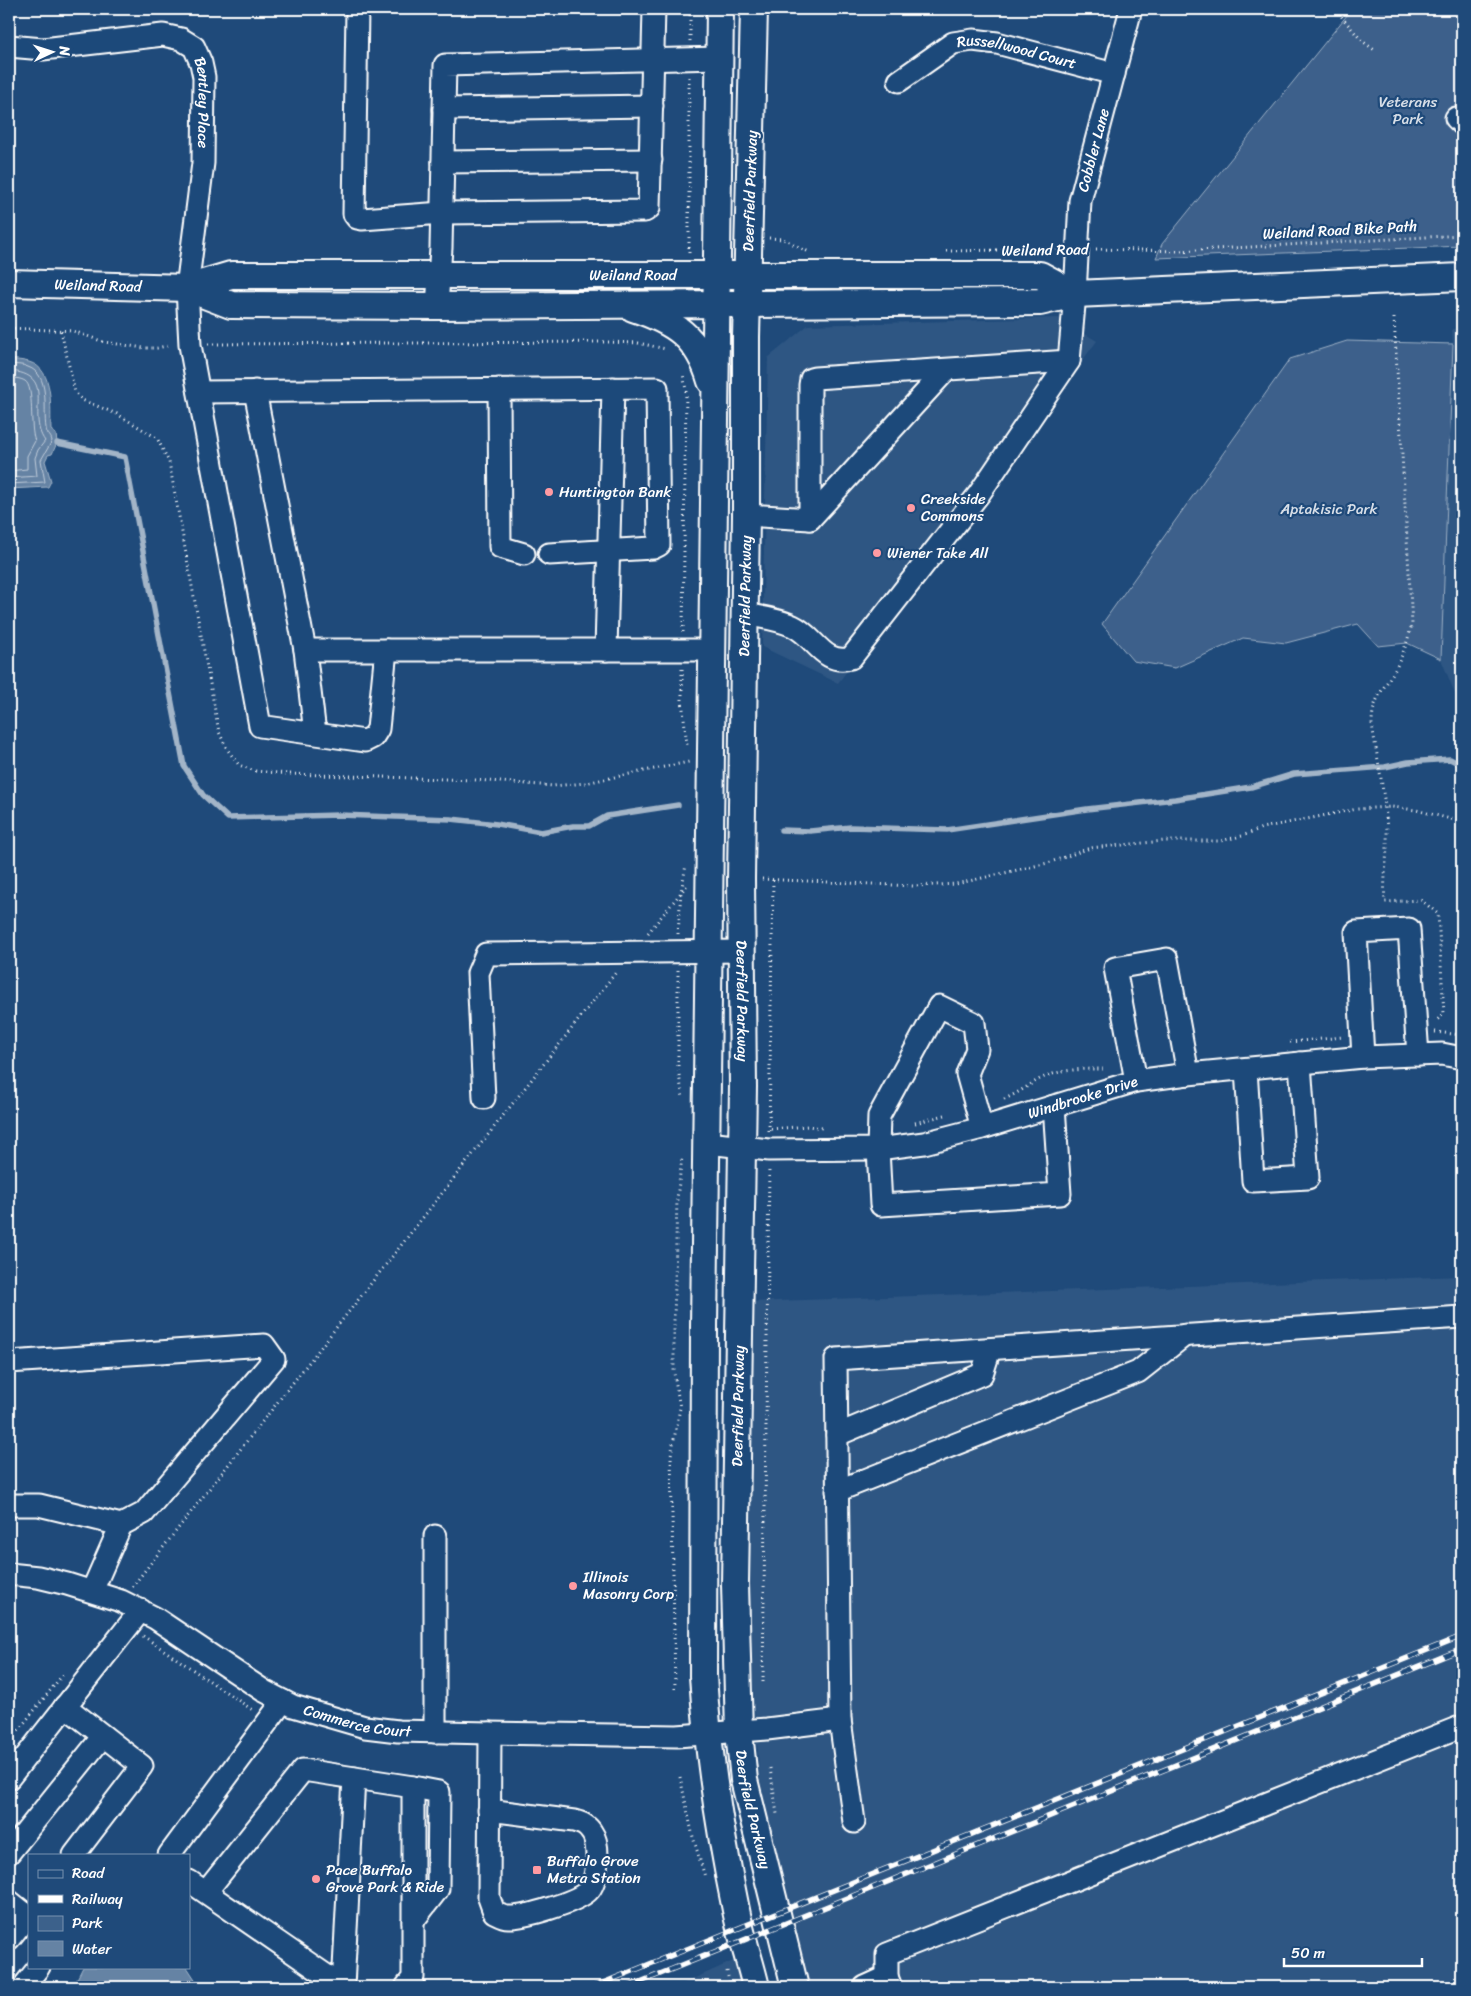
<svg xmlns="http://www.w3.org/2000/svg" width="1471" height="1996" viewBox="0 0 1471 1996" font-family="Sriracha,sans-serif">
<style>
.built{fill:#2e5683}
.green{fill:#3c618b;stroke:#9eb0c5}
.water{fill:#6583a4;stroke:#a3b5c8}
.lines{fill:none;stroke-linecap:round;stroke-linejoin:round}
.shore{stroke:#c1cddb;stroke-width:1}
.stream{stroke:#a3b5c8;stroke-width:5.5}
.minor-casing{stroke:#fff;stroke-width:25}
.major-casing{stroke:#fff;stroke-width:30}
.path{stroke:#fff;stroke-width:3;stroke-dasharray:1 4;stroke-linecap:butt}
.minor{stroke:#1f4a7a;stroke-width:21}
.major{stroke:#1f4a7a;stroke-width:26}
.rail-casing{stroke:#fff;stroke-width:5.5}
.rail{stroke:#1f4a7a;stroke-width:4;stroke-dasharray:11;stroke-linecap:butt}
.poi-dot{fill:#ff9aa2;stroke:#1f4a7a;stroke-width:2}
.labels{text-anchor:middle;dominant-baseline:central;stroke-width:4.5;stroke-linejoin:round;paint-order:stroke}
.street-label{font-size:15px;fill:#fff;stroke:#1f4a7a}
.park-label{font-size:15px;fill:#d8dfe8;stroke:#1f4a7a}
.poi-label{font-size:15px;fill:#fff;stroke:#1f4a7a;text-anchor:start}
</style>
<rect width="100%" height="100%" fill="#1f4a7a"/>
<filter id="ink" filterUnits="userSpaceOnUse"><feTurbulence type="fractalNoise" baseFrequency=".02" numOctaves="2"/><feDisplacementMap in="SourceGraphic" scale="10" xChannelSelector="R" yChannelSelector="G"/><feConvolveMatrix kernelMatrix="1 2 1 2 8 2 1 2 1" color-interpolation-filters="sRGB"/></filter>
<g filter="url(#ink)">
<!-- built -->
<g class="built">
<polygon points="1059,318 1097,341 838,683 762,647 768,358 808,325"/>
<polygon points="1462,328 1462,711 1441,659 1453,344 1452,329"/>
<polygon points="1462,1276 1462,1987 796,1987 762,1810 744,1571 748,1302"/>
<polygon points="740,1958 744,1987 675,1987"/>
</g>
<!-- green -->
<g class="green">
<polygon points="1352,9 1462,9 1462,246 1156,258 1162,244"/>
<polygon points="1347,341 1453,344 1441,659 1407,643 1378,646 1358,624 1286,643 1243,638 1175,668 1133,661 1102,624 1290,359"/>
</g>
<!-- water -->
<g class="water">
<path d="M 9,359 C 15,360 22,360 29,362 C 55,369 50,409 51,430 L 56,434 L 57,443 L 52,454 L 48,455 L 45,461 L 51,481 L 48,487 L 9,489 Z"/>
<polygon points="83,1967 187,1967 200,1987 73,1987"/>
</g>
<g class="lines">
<!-- shore -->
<g class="shore">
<path d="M 9,364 C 15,365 23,364 28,367 C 51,375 43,409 46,428 C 46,434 51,435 52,441 L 41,460 L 45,482 L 9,484"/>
<path d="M 9,371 C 59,374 25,414 45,441 L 38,450 L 35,458 L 37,476 L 9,478"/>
<path d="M 9,378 C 14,378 20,378 25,381 C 35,387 29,428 35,441 L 27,456 L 27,469 L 9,471"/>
</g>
<!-- stream -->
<g class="stream">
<polyline points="57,443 125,457 184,766 203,795 228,818 339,815 451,819 497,824 541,832 573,826 589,826 607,816 678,805"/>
<polyline points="781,830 810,831 851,827 947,830 1087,809 1175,799 1251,787 1294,774 1385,767 1408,762 1450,759 1462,765"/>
</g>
<!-- minor casing -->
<g class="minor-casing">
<g id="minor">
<polyline points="357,9 354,214 357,218 362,219 442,213 645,211 649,208 654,9"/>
<path id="s1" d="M 9,46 L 43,49 L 163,35 L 181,39 L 194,47 L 201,63 L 204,77 L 203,163 L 187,288 L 190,345 L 260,726 L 365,741 L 373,737 L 378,729 L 386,650"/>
<path id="s2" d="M 899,81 L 953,43 L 973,40 L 997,43 L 1114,74"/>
<polyline points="444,109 652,106"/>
<polyline points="1456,118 1462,124"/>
<polyline points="443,162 651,160"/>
<polyline points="437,306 441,248 445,65 719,58"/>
<polyline points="499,389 500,547 524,554"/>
<polyline points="255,391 305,650 315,733"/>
<polyline points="199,392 657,388 659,545 653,548 549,554"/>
<path id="s3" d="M 746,515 L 810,519 L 810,385 L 811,379 L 815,378 L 1069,361 L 1075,294 L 1080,201 L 1131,9"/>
<polyline points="810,519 946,370"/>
<path d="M 744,614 C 761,617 778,619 793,626 C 815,636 823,666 851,658 L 979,494 L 1069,361"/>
<polyline points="305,650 712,650"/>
<polyline points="606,650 613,388"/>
<polyline points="1363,1057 1356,932 1409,929 1418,1055"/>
<polyline points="1246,1069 1253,1181 1308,1178 1300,1063"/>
<polyline points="1136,1081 1115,968 1167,959 1188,1074"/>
<polyline points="484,1098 478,973 486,954 742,951"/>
<polyline points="982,1128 967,1074 977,1049 974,1023 939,1006 879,1116 878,1149 881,1205 1060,1194 1054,1106"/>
<path id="s4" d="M 708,1143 L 769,1150 L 878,1149 L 924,1143 L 982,1128 L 1136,1081 L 1188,1074 L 1363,1057 L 1442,1054 L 1462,1058"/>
<polyline points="9,1362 264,1345 274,1359 144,1513 121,1525"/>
<polyline points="837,1435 982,1374 990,1349"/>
<polyline points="837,1491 1138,1372 1185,1335"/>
<polyline points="9,1505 39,1505 121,1525 92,1591"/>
<path id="s5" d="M 9,1574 L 38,1577 L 67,1584 L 121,1601 L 155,1618 L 264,1691 L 293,1706 L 365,1727 L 398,1731 L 490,1733 L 677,1736 L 767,1729 L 840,1720"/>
<polyline points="65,1706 142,1766 74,1855"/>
<polyline points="435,1732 435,1536"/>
<polyline points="9,1778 141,1610"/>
<path d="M 489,1810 L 574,1821 C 582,1823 587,1825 592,1833 C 600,1844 598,1882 588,1891 C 577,1902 523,1918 508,1917 C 503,1917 498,1914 494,1912 L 489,1898 L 490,1733"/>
<polyline points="854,1822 840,1720 836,1359 1462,1317"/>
<polyline points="9,1853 103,1736"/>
<polyline points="169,1855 283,1701"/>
<polyline points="189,1881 343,1987"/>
<polyline points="206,1892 303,1770 413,1787 413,1978 406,1987"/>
<polyline points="9,1901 29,1917"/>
<polyline points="413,1921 438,1889 439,1792 413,1787"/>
<polyline points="9,1939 29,1914"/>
<polyline points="887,1977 887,1954 1462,1726"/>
<polyline points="23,1987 39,1967"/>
<polyline points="343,1987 354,1778"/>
<polyline points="865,1987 887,1977 891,1987"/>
</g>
</g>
<!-- major casing -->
<g class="major-casing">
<g id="major">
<path d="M 720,9 L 704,1327 L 703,1676 C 708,1755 720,1833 736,1910 C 741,1936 750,1961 756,1987"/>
<path id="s6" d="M 754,9 L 746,337 L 746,515 L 741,879 L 743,1087 L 735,1584 L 739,1732 L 744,1780 L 795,1987"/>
<path id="s7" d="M 9,283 L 187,288 L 231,275 C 500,274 770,276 1040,275 L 1075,294"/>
<polyline points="187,288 231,305 437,306 1040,302 1075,294 1462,277"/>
<path d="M 633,308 C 675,322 698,337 711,381"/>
</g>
</g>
<!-- path -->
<g class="path">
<polyline points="1335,9 1362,41 1376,51"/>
<polyline points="690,41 690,9"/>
<polyline points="769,238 783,239 809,252"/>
<polyline points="1096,249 1179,251 1462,235"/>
<polyline points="946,251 1059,249"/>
<polyline points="689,253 689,77"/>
<path d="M 1394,318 L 1412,624 C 1408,640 1403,654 1396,668 C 1384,689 1372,699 1372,724 C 1377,758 1386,799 1387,832 C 1388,856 1383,879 1385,902 L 1421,900 L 1438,914 L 1444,1014 L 1436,1021"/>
<polyline points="9,328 73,331 104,342 144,348 157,348 171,345"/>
<polyline points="61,331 75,392 82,400 117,414 157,438 169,462 219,732 227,749 239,765 255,771 289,774 475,780 553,786 585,783 689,762"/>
<polyline points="208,344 607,342 638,343 666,349"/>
<polyline points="683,632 686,390 683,374"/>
<polyline points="682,669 682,700 687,745"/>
<polyline points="762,879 914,886 956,884 1048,863 1090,848 1164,841 1220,841 1242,836 1262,828 1357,809 1392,807 1416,810 1462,822"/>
<polyline points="648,933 688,884"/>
<polyline points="678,934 681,892 686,865"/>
<polyline points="678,970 678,1069 683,1098"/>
<polyline points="1435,1032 1462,1035"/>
<polyline points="1290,1042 1343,1037"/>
<path d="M 1004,1099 C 1017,1094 1027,1086 1038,1080 C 1059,1069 1081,1069 1103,1069"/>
<polyline points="915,1123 945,1115"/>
<polyline points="771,1129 808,1126 822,1128"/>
<polyline points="769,1131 773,880"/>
<polyline points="132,1587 617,971"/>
<polyline points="143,1636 254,1711"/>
<polyline points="763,1682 769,1168"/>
<polyline points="675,1689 671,1455 680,1408 674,1373 674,1322 677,1199 682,1157"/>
<polyline points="9,1742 65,1672"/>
<polyline points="770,1768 777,1814"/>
<polyline points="680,1777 693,1837 705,1877"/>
<polyline points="727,1971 730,1987"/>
</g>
<!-- minor -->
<use href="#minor" class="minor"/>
<!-- major -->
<use href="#major" class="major"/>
<!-- rail casing -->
<g class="rail-casing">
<g id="rail">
<polyline points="593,1987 1462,1636"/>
<polyline points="628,1987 1462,1649"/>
</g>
</g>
<!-- rail -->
<use href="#rail" class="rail"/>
</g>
</g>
<!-- markers -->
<g class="poi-dot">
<circle cx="549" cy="492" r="5"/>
<circle cx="911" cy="508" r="5"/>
<circle cx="877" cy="553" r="5"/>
<circle cx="573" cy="1586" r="5"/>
<rect x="532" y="1865" width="10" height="10" rx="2.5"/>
<circle cx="316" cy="1879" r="5"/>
</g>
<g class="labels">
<!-- street labels -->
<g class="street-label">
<text stroke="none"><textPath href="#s2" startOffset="131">Russellwood Court</textPath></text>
<text stroke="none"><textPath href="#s1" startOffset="246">Bentley Place</textPath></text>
<text stroke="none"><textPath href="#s3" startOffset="676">Cobbler Lane</textPath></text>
<text transform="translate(750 191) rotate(-88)">Deerfield Parkway</text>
<text transform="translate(1340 230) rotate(-3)">Weiland Road Bike Path</text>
<text transform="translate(1045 250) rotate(-1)">Weiland Road</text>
<text stroke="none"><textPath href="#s7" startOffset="626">Weiland Road</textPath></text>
<text stroke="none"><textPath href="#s7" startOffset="89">Weiland Road</textPath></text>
<text transform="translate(745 596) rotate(-89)">Deerfield Parkway</text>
<text stroke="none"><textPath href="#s6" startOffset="992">Deerfield Parkway</textPath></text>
<text stroke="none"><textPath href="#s4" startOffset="382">Windbrooke Drive</textPath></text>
<text transform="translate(738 1406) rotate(-89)">Deerfield Parkway</text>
<text stroke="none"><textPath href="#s5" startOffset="384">Commerce Court</textPath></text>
<text stroke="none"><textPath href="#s6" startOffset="1802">Deerfield Parkway</textPath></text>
</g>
<!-- park labels -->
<g class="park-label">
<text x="1408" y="102">Veterans<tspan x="1408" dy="17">Park</tspan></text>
<text x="1329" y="509">Aptakisic Park</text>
</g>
<!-- poi labels -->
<g class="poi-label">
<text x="559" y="492">Huntington Bank</text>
<text x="921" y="499">Creekside<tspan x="921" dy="17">Commons</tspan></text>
<text x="887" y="553">Wiener Take All</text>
<text x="583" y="1577">Illinois<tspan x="583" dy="17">Masonry Corp</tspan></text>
<text x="547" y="1861">Buffalo Grove<tspan x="547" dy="17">Metra Station</tspan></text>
<text x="326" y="1870">Pace Buffalo<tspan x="326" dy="17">Grove Park &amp; Ride</tspan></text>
</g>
</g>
<!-- margin -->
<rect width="1471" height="1996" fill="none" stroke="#1f4a7a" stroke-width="30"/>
<rect x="15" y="15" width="1441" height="1966" fill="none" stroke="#fff" stroke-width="2" filter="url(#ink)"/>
<!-- legend -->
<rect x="28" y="1854" width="162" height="115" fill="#1f4a7a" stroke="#7992af"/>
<rect x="38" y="1870" width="25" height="8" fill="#1f4a7a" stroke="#7992af"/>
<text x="72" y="1878" font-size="15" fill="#ffffff">Road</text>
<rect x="38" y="1895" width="25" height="8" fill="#ffffff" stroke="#7992af"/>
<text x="72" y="1904" font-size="15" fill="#ffffff">Railway</text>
<rect x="38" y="1916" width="25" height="15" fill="#3c618b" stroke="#7992af"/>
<text x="72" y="1928" font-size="15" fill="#ffffff">Park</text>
<rect x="38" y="1941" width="25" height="15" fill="#6583a4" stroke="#7992af"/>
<text x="72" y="1954" font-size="15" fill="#ffffff">Water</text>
<!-- north arrow -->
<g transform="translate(52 52) rotate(86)" stroke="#1f4a7a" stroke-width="4" paint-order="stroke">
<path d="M0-4L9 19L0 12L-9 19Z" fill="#ffffff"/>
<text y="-8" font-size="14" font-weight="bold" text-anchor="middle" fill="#ffffff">N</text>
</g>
<!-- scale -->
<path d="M1284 1958v8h138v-8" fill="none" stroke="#ffffff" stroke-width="2.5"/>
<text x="1291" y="1958" font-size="15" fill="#ffffff" stroke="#1f4a7a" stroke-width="4" paint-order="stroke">50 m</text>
</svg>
